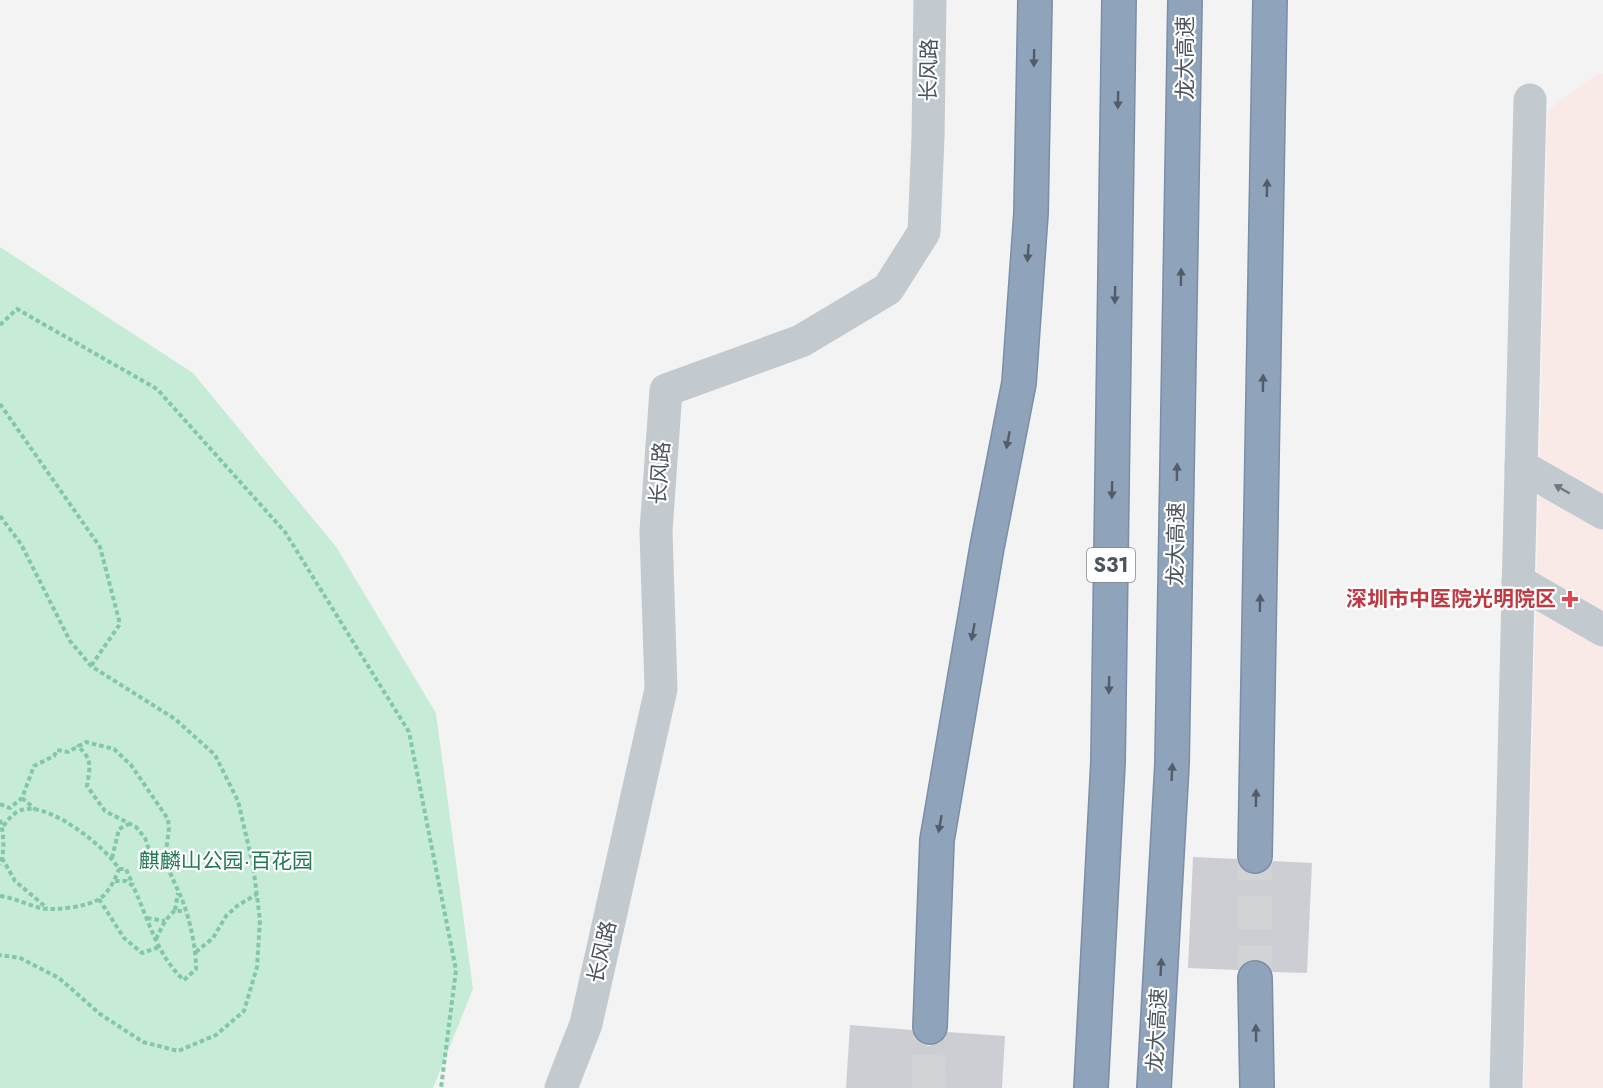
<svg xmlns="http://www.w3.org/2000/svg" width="1603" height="1088" viewBox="0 0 1603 1088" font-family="Jost,'Noto Sans SC',sans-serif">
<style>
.medical{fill:#faeae7}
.green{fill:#c6ecd7}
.building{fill:#cdced4}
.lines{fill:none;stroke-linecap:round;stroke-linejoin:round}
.highway-tunnel{stroke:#d2d3d5;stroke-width:33;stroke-dasharray:33 16;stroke-linecap:butt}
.highway-casing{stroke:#7a8ea7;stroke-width:36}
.path{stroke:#81c7a8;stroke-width:4;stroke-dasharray:4.5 3;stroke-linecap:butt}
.minor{stroke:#c2c9cf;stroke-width:33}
.highway{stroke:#8fa3bb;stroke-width:33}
.oneway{fill:#535c67}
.oneway2{fill:#6f7780}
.health-dot{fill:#e0444e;stroke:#fff;stroke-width:2}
.labels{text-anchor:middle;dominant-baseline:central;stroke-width:4.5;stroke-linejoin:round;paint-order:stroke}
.shield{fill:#fff;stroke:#82878e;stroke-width:1.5}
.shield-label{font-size:20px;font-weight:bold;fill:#4c545e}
.street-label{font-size:21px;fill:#4c545e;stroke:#fff}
.health-label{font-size:21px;font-weight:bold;fill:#be3a42;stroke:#fff;text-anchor:end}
.park-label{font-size:21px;fill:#217a52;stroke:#fff}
</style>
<rect width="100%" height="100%" fill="#f4f3f3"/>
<!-- medical -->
<polygon class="medical" points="1599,73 1603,74 1603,1088 1524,1088 1548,110"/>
<!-- green -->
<polygon class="green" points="0,247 193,373 337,548 436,713 473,989 433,1088 0,1088"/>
<!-- building -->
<g class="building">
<polygon points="1193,857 1237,859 1239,866 1245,872 1254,875 1265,872 1271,866 1273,861 1312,863 1307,973 1272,972 1265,962 1255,959 1245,962 1238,970 1188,968"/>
<polygon points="850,1025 912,1030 914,1036 920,1042 929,1046 939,1043 945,1037 947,1032 1005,1036 1002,1088 846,1088"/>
</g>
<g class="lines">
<!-- highway-tunnel -->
<g class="highway-tunnel">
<polyline points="1255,978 1255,856"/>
<polyline points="928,1088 930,1027"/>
</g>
<!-- highway casing -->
<g class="highway-casing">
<g id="highway">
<polyline points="1255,856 1270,0"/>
<polyline points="1255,978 1257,1088"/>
<polyline points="930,1027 937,840 987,547 1019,383 1031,213 1035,0"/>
<polyline points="1091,1088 1108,762 1119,0"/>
<polyline points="1154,1088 1172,764 1185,0"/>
</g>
</g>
<!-- path -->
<g class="path">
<polyline points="0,325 17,309 157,389 285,532 409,732 456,970 441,1088"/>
<polyline points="0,404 100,547 120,624 91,666"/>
<polyline points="0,516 21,544 70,641 91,666 175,719 215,755 238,801 253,865 260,920 257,967 244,1011 216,1035 178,1051 143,1042 100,1014 59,978 20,958 0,955"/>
<polyline points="22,798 35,809"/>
<path d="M 0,804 L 10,808 L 22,798 L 34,766 L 54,756 L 57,750 L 68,752 L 86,742 L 114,749 L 131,765 L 168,819 L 169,828 L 165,859 L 159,865 L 151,856 L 145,838 L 136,827 L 105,811 L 87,786 C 90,766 93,760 77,745"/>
<path d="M 0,820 C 4,835 5,850 0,865"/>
<polyline points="2,858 15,881 47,908"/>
<polyline points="112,858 119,829 129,824"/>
<polyline points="119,869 126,869 133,885"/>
<path d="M 115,881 L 126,881 L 133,886 C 148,918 157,956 184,980 L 196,969 C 196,946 190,921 182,899 C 176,886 170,874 165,859"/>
<path d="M 0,896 C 14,898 26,904 40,908 C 53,911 87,907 99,899 C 109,893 115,879 119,869 C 106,847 53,806 27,809 C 15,810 8,819 2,828"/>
<polyline points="99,899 124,938 142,953 159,947"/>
<polyline points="175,910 178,893"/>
<polyline points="147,918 165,921"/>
<polyline points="156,939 165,921 175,910 185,912"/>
<polyline points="196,952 213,938 226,916 237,906 257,894"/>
</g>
<!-- minor -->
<g class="minor">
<polyline points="1521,466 1603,513"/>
<polyline points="1518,581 1603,630"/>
<polyline points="561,1088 586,1024 661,689 656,531 666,390 801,341 888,289 924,232 928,137 930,0"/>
<polyline points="1506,1088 1530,100"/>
</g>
<!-- highway -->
<use href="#highway" class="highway"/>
</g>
<!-- one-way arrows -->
<defs><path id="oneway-solid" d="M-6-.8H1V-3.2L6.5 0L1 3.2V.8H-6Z" transform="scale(1.5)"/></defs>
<g class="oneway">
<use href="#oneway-solid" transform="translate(1034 58) rotate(91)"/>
<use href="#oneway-solid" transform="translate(1118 100) rotate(91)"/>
<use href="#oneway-solid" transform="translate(1267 188) rotate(-89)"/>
<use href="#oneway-solid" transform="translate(1028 253) rotate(94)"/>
<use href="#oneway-solid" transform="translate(1181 277) rotate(-89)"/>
<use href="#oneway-solid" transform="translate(1115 295) rotate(91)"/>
<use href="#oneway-solid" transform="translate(1263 383) rotate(-89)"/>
<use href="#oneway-solid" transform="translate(1008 440) rotate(101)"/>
<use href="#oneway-solid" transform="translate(1177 472) rotate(-89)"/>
<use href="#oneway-solid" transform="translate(1112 490) rotate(91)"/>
<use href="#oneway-solid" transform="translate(1260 603) rotate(-89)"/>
<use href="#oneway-solid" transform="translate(973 632) rotate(100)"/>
<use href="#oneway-solid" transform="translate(1109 685) rotate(91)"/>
<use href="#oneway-solid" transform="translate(1172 772) rotate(-87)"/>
<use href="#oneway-solid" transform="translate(1256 798) rotate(-89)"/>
<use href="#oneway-solid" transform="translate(940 824) rotate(100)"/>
<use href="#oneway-solid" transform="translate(1161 967) rotate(-87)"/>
<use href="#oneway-solid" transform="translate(1256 1033) rotate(-91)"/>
</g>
<use class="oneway2" href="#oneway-solid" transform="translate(1562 489) rotate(-150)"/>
<!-- markers -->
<path class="health-dot" d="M1567 590h6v6h6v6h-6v6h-6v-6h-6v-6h6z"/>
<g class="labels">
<!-- shield labels -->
<rect class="shield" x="1087" y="548" width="48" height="34" rx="4.5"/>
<g class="shield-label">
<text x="1111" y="565">S31</text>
</g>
<!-- street labels -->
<g class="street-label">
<text transform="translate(1185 58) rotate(-90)">龙大高速</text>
<text transform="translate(929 70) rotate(-89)">长风路</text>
<text transform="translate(660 473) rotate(-86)">长风路</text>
<text transform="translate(1176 544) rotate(-89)">龙大高速</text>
<text transform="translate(602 952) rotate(-77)">长风路</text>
<text transform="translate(1157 1030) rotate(-87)">龙大高速</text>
</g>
<!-- health labels -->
<g class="health-label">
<text x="1556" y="599">深圳市中医院光明院区</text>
</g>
<!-- park labels -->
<g class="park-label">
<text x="226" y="861">麒麟山公园·百花园</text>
</g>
</g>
</svg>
